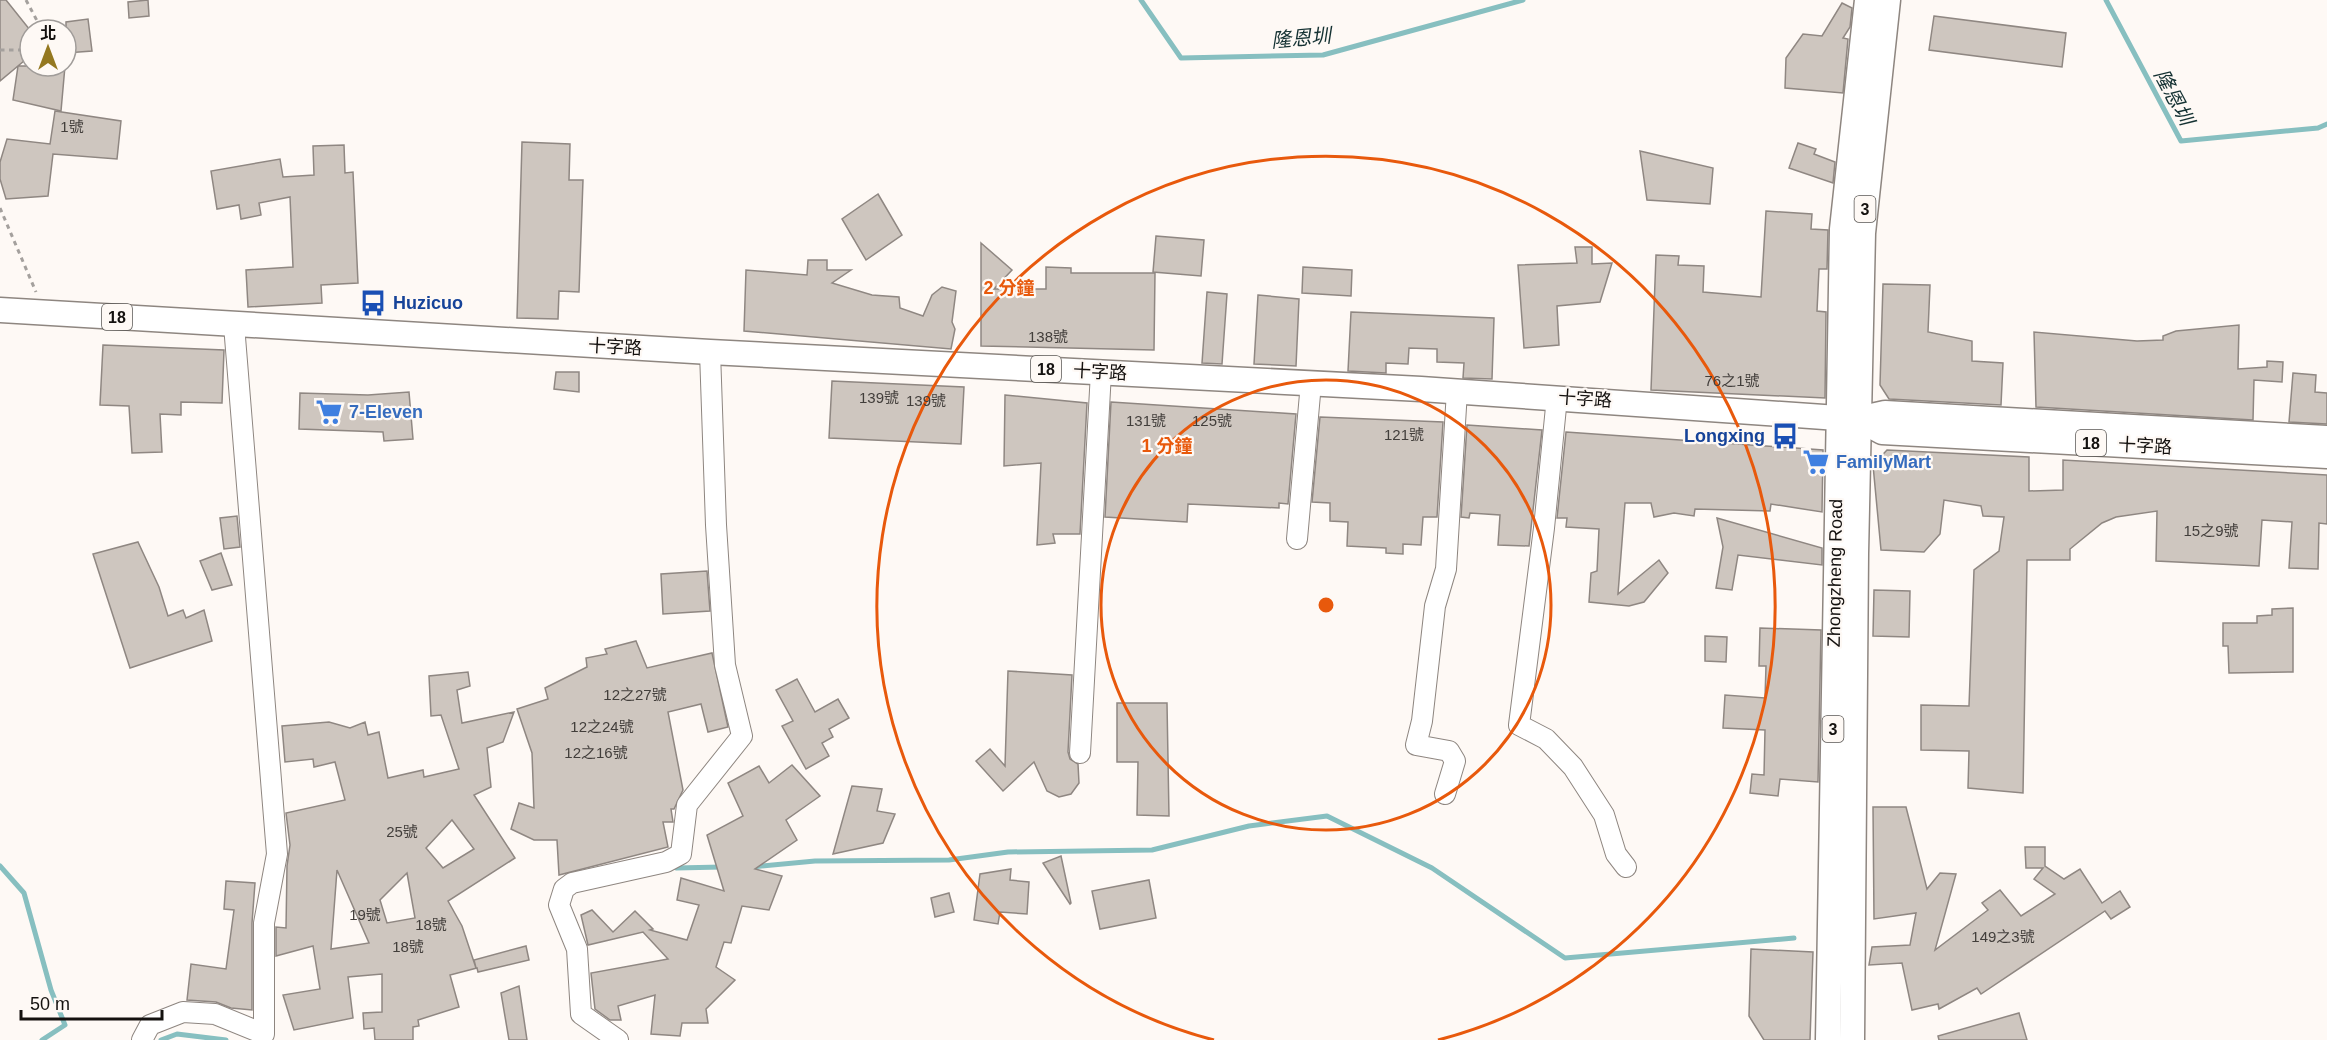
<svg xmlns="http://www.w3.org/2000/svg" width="2327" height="1040" viewBox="0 0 2327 1040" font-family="Arial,'Noto Sans TC',sans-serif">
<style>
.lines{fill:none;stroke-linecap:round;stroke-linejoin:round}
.stream{stroke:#87bfc0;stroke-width:5}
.building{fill:#cec6bf;stroke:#8f8782;stroke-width:1.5;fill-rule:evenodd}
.minor-casing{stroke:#8e8680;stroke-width:22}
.major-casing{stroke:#8e8680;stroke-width:27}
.path{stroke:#a4a09d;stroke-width:3;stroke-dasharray:4.5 4.5;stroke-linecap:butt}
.minor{stroke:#fff;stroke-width:20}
.major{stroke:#fff;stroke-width:24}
.ring{fill:none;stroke:#e8590c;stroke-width:3}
.labels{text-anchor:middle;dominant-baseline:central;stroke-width:4.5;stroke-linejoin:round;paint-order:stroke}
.number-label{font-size:15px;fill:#423e3b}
.shield{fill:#fef9f5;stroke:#5a5754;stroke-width:1.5}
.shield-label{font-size:16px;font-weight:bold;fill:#14110f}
.transit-label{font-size:18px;font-weight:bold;fill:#164399;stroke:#fef9f5;text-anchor:start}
.street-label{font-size:18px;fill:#14110f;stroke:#fef9f5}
.shop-label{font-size:18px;font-weight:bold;fill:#366cbe;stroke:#fef9f5;text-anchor:start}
.water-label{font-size:20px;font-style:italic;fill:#143132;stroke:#fef9f5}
.centre{fill:#e8590c;stroke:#fef9f5;stroke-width:3}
.ring-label{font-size:18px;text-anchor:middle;font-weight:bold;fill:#e8590c;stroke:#fef9f5;stroke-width:4.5;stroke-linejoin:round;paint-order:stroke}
</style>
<rect width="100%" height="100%" fill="#fef9f5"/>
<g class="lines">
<!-- stream -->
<g class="stream">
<polyline points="1141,0 1181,58 1323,55 1523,0"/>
<polyline points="2106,0 2181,141 2318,128 2327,124"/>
<polyline points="0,866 24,893 51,990 65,1025 42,1040"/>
<polyline points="752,867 815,861 949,860 1008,852 1152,850 1249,826 1327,816 1432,868 1565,958 1794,938"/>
<polyline points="676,868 722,867"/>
<polyline points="161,1040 177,1034 226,1040"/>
</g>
</g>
<!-- building -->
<g class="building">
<polygon points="0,0 6,0 30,30 30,56 18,66 65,66 61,111 13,100 18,66 0,81"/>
<polygon points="148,0 149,16 129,18 128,2"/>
<polygon points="1842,3 1852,8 1850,27 1843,38 1848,39 1843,93 1785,88 1786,58 1803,34 1822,36"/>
<polygon points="1934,16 2066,33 2062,67 1929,50"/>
<polygon points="88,19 92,51 66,53 66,22"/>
<polygon points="55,111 121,121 117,159 53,154 48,196 6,199 0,179 0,162 7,139 50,144"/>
<polygon points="522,142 570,144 569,180 583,180 579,292 559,291 558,319 517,318"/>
<polygon points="1798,143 1816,149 1814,154 1835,162 1833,183 1789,168"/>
<polygon points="344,145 345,173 353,172 358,283 321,285 322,303 248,307 246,270 293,267 290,197 259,203 261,215 241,219 239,205 217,209 211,171 280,159 283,177 314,175 313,146"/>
<polygon points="1640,151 1713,168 1710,204 1647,200"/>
<polygon points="878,194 902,235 866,260 842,219"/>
<polygon points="1766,211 1812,214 1811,229 1828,230 1827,269 1819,269 1817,311 1826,312 1825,398 1651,390 1656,255 1679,256 1678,265 1704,266 1703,292 1761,297"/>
<polygon points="1156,236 1204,240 1201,276 1153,272"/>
<polygon points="981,243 1012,270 994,289 1046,289 1046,267 1071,268 1071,273 1155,273 1154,350 981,346"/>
<polygon points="1575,247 1592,247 1592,264 1612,263 1600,302 1557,306 1559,345 1524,348 1518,265 1577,263"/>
<polygon points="808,260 827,260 827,270 851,270 832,283 872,295 899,297 900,308 923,316 932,295 942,287 956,291 952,322 955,329 951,349 744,331 746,270 807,275"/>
<polygon points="1303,267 1352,270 1351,296 1302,293"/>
<polygon points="1883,284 1930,285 1928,332 1972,341 1972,361 2003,363 2001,405 1889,399 1880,385"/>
<polygon points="1207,292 1227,294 1222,364 1202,363"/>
<polygon points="1258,295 1299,299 1296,366 1254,364"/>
<polygon points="1351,312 1494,318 1492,379 1463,378 1464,363 1437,362 1437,349 1409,348 1408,364 1386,363 1386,373 1348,371"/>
<polygon points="2239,325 2238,369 2267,367 2267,361 2283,362 2282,382 2254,380 2253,420 2036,407 2034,332 2137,341 2163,340 2163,336 2176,331"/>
<polygon points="103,345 224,350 222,403 181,402 181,415 160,414 162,452 132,453 129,406 100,405"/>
<polygon points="556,372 579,372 579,392 554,389"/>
<polygon points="2293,373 2316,375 2315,392 2327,393 2327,424 2289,422"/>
<polygon points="832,381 964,387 961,444 829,438"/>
<polygon points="409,392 413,439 384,441 383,432 299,429 300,393 368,395"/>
<polygon points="1005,395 1087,403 1080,534 1053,534 1055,543 1037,545 1041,463 1004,466"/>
<polygon points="1111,402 1296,414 1288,504 1279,503 1279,508 1188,504 1187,522 1105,517"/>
<polygon points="1320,417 1443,422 1437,517 1423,517 1421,545 1403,544 1403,554 1386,553 1386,548 1347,546 1348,522 1330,521 1330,503 1312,502"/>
<polygon points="1467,425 1542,430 1529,546 1498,545 1500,515 1470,513 1469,518 1461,517"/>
<polygon points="1566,432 1823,450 1822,512 1771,504 1770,511 1695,509 1694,516 1674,513 1654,517 1651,503 1625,503 1618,594 1659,560 1668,573 1644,602 1629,606 1589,602 1591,573 1597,571 1599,529 1566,527 1567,518 1557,518"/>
<polygon points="1887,450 2029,457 2029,491 2063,490 2063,460 2327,475 2327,524 2319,523 2318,569 2289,568 2292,522 2262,520 2259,566 2156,561 2157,511 2116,517 2102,523 2070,549 2070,560 2027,560 2023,793 1968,788 1969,751 1921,750 1921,705 1969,706 1974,570 1999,551 2004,517 1983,516 1981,506 1944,500 1940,534 1924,552 1881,550 1873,465"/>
<polygon points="237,516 240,547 224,549 220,518"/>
<polygon points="1717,518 1822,548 1822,565 1738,555 1732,590 1716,588 1723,547"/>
<polygon points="138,542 159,587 168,616 183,610 186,618 204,610 212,641 130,668 93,554"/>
<polygon points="221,553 232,585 212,590 200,561"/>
<polygon points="707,571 710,611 663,614 661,574"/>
<polygon points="1874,590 1910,591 1909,637 1873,636"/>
<polygon points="2293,608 2293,672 2229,673 2228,646 2223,646 2223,623 2257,623 2257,616 2272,615 2272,609"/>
<polygon points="1760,628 1821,630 1818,782 1780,779 1778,796 1750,793 1752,774 1764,775 1765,730 1723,728 1725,695 1765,698 1766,666 1759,666"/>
<polygon points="1705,636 1727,637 1726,662 1705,661"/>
<polygon points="636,641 647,668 712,653 728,727 708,732 701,704 668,712 683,790 674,809 671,809 673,822 663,822 668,847 559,875 557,840 534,840 511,829 519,803 534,808 532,753 517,709 548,699 545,688 587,667 586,658 607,654 605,649"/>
<polygon points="1008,671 1072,675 1068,752 1070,759 1078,764 1079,783 1071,794 1059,797 1047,791 1034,762 1003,791 976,761 990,749 1005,766"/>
<path d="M 468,672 L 470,686 L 457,690 L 462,723 L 514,712 L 503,742 L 487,748 L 491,787 L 474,795 L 515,858 L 448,901 L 462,926 L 476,968 L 474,960 L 526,946 L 529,960 L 478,972 L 477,968 L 450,975 L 459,1007 L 418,1020 L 419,1026 L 413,1027 L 413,1040 L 375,1040 L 374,1028 L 364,1029 L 363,1013 L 382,1012 L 382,974 L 348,977 L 353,1018 L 294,1030 L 283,995 L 320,989 L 313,946 L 276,956 L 276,927 L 286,928 L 287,866 L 290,845 L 286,813 L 345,800 L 335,762 L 314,767 L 313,759 L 285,762 L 282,726 L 329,722 L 350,728 L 365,722 L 368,735 L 379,732 L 388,778 L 423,770 L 424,777 L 459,769 L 441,715 L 431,716 L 429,676 ZM 452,820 L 474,849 L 443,868 L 426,848 ZM 337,870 L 369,943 L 331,949 ZM 407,873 L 415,918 L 387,923 L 380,900 Z"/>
<polygon points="797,679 815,712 838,699 849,718 829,729 833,737 822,743 829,756 806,769 782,726 793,721 776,690"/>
<polygon points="1117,703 1167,703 1169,816 1137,815 1138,762 1117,762"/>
<polygon points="792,765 820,796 786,820 797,840 755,869 782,876 769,910 742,906 731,943 724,942 716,967 735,980 706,1009 708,1023 682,1023 680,1036 651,1034 655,995 618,1006 621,1020 610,1020 595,1009 591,973 668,959 643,932 588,945 581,915 592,910 613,932 635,911 653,929 650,930 687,940 699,905 677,900 681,878 724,891 707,835 743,816 728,783 759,766 769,783"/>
<polygon points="852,786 882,789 877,811 895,814 883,843 833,854"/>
<polygon points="1873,807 1906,807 1927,889 1940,873 1956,874 1935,950 1988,910 1982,903 2000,890 2021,916 2055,894 2034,879 2043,868 2026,868 2025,847 2045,847 2045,866 2064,879 2080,869 2102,903 2120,891 2130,907 2111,919 2105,911 1981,994 1977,988 1939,1009 1938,1004 1912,1010 1902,963 1869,965 1872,947 1910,945 1916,913 1874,919"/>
<polygon points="1061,856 1071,903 1070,904 1043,863"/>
<polygon points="1011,869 1010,880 1029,882 1027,914 1000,912 998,924 974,920 980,874"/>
<polygon points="1149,880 1156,918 1100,929 1092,891"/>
<polygon points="226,881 255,883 252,923 252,1010 231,1008 216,1002 187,1000 191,964 226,969 234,910 224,909"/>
<polygon points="949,893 954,912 935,917 931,898"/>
<polygon points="1751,949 1813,952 1810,1040 1764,1040 1749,1016"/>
<polygon points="519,986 527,1040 509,1040 501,993"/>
<polygon points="2019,1013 2027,1040 1939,1040 1938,1036"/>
</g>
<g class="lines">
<!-- minor casing -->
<g class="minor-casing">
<g id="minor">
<polyline points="1557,397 1544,528 1519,725 1546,739 1573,767 1604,815 1616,854 1626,867"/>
<polyline points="1297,539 1311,383"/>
<polyline points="1080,753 1101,372"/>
<polyline points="1445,794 1455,761 1449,751 1416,745 1422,721 1435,606 1446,569 1457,391"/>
<polyline points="142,1040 150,1025 183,1012 215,1014 264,1034 264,923 277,854 234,325"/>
<polyline points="618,1040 581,1014 577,949 559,905 564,889 572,883 666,862 681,854 687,805 742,736 725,665 716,525 710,352"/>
</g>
</g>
<!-- major casing -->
<g class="major-casing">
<g id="major">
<polyline points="0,310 710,352 1421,389 1838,418 1858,419 1885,413 2327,438"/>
<polyline points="1858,419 1882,432 2327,456"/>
<polyline points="1828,1040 1842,229 1867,0"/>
<polyline points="1852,1040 1856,554 1863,233 1888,0"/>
</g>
</g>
<!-- path -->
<g class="path">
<polyline points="26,0 42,30"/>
<polyline points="0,50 20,50 30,41"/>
<polyline points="0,208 36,292"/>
</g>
<!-- minor -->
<use href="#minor" class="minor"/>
<!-- major -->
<use href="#major" class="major"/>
</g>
<!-- distance rings -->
<g class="ring">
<circle cx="1326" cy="605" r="225"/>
<path d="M1214 1040A449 449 0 1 1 1438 1040"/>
</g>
<!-- icons -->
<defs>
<g id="bus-bare" transform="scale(2.07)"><path d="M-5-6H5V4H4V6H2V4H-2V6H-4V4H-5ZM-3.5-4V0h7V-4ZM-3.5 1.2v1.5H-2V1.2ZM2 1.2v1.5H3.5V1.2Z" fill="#1a4fb4" stroke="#fef9f5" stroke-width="2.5" paint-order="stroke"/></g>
<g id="supermarket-bare" transform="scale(2.07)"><path d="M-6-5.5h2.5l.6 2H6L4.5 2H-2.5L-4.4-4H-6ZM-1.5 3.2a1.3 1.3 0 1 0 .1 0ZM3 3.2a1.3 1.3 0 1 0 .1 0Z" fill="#3f7fe0" stroke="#fef9f5" stroke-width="2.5" paint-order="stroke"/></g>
</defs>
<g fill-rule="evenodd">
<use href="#bus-bare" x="373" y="303"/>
<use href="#supermarket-bare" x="329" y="412"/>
<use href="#bus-bare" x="1785" y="436"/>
<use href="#supermarket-bare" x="1816" y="462"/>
</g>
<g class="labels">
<!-- number labels -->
<g class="number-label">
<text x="72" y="126">1號</text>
<text x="1048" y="336">138號</text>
<text x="1732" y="380">76之1號</text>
<text x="879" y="397">139號</text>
<text x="926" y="400">139號</text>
<text x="1146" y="420">131號</text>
<text x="1212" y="420">125號</text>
<text x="1404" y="434">121號</text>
<text x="2211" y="530">15之9號</text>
<text x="635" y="694">12之27號</text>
<text x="602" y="726">12之24號</text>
<text x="596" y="752">12之16號</text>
<text x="402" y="831">25號</text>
<text x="365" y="914">19號</text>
<text x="431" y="924">18號</text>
<text x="2003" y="936">149之3號</text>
<text x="408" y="946">18號</text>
</g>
<!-- shield labels -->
<g class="shield">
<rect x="1854.5" y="196" width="21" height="26" rx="4.5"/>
<rect x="102" y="304" width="30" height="26" rx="4.5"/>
<rect x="1031" y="356" width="30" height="26" rx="4.5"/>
<rect x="2076" y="430" width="30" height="26" rx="4.5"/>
<rect x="1822.5" y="716" width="21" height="26" rx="4.5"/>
</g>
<g class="shield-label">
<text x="1865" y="209">3</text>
<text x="117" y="317">18</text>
<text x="1046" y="369">18</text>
<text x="2091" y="443">18</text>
<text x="1833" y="729">3</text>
</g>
<!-- transit labels -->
<g class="transit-label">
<text x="393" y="303">Huzicuo</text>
<text x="1765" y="436" text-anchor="end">Longxing</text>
</g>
<!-- street labels -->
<g class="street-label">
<text transform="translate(615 347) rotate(3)">十字路</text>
<text transform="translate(1100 372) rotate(3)">十字路</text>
<text transform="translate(1585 399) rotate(4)">十字路</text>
<text transform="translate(2145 446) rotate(3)">十字路</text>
<text transform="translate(1835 573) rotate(-89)">Zhongzheng Road</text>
</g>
<!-- shop labels -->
<g class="shop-label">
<text x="349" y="412">7-Eleven</text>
<text x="1836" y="462">FamilyMart</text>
</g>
<!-- water labels -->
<g class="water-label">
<text transform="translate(1301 38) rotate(-5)">隆恩圳</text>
<text transform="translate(2174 97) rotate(62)">隆恩圳</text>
</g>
</g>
<circle cx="1326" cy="605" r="9" class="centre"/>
<g class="ring-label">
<text x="1009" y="294">2 分鐘</text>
<text x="1167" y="452">1 分鐘</text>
</g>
<!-- north arrow -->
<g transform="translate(48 48)"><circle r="28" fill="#fef9f5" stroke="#a09c99" stroke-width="1.5"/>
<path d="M0-4.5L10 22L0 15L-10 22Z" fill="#947820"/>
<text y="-9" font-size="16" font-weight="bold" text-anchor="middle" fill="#14110f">北</text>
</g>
<!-- scale -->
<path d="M21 1010v9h141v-9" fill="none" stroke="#14110f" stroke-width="3"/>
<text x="30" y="1010" font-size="18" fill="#14110f" stroke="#fef9f5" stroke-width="4.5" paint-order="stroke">50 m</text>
</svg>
